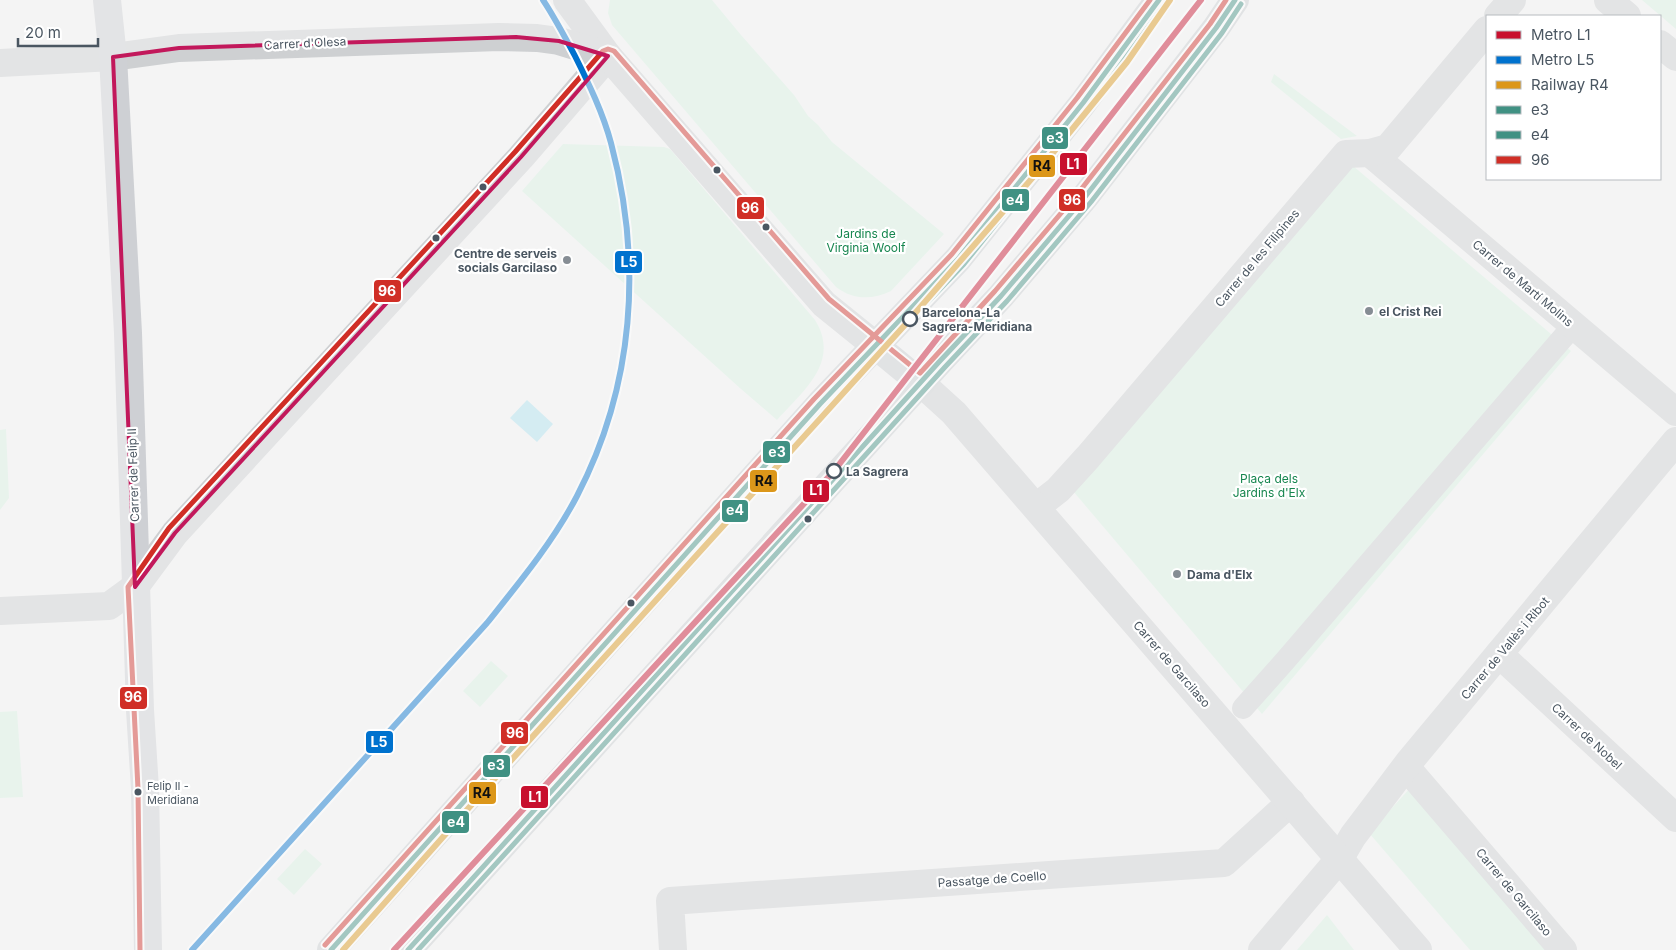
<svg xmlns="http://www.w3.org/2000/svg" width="1676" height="950" viewBox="0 0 1676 950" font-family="Inter,sans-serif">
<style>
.green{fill:#d9f2e3}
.water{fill:#aee2f0}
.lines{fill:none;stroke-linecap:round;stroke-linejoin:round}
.pedestrian{stroke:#ced0d2;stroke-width:22}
.minor{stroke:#ced0d2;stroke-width:28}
.tertiary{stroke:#ced0d2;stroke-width:28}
.secondary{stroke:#ced0d4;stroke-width:28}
.primary{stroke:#caced1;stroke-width:28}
.bus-1-casing{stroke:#fff;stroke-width:9}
.bus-2-casing{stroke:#fff;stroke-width:9}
.bus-3-casing{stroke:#fff;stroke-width:9}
.bus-1{stroke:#409183;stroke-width:5}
.bus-2{stroke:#409183;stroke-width:5}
.bus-3{stroke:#d02e26;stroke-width:5}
.rail-1-casing{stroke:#fff;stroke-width:10}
.rail-1{stroke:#dc971a;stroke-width:6}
.metro-1-casing{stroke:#fff;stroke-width:10}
.metro-2-casing{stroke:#fff;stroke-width:10}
.metro-1{stroke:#c8102e;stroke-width:6}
.metro-2{stroke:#0072ce;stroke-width:6}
.marked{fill:none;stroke:#c2185b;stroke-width:4;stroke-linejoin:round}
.bus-dot{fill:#4a5661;stroke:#fff;stroke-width:2}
.poi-dot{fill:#868d94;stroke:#fff;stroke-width:2}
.stop-dot{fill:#fff;stroke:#4a5661;stroke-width:2.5}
.labels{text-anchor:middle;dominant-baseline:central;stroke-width:4.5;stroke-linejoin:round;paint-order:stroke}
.bus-label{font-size:11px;fill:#4a5661;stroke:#fff;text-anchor:start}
.street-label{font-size:12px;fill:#4a5661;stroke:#fff}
.park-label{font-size:12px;fill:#17864f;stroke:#fff}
.poi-label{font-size:12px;font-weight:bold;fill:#4a5661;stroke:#fff;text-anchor:start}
.stop-label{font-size:12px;font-weight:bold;fill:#4a5661;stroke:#fff;text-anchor:start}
.line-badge{stroke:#fff;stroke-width:2}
.badge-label{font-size:14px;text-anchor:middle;font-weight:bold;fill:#fff}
.pale-badge-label{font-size:14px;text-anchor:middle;font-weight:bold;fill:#111}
</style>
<rect width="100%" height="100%" fill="#f4f4f4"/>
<!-- green -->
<g class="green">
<path d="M 610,0 L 712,0 L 741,35 L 794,95 L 808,116 L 818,125 L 832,142 L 944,234 L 891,291 C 872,300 853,300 836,287 L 612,25 L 608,13 Z"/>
<polygon points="1642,0 1676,0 1676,29"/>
<polygon points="1274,74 1357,136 1341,139 1271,82"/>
<path d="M 563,144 L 664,147 L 670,149 L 815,320 C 841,362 803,391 777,420 L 741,389 L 522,191 Z"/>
<polygon points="1352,165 1571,351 1262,714 1073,491"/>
<polygon points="6,429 9,498 0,510 0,430"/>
<polygon points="491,661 508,676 480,707 463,691"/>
<polygon points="17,711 23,797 0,798 0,712"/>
<polygon points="1413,785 1554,950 1470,950 1369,833"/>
<polygon points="305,849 322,864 294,895 277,879"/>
<polygon points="1327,915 1354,950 1297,950"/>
</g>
<!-- water -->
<polygon class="water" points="527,400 553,424 537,442 510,418"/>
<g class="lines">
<!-- pedestrian -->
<polyline class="pedestrian" points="1243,708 1284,662 1573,326"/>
<!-- minor -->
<g class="minor">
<polyline points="1608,0 1627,16"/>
<polyline points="1498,16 1512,0"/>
<polyline points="1660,44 1676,57"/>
<polyline points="1370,153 1676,412"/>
<polyline points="1036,507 1058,490 1088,457 1346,154 1370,153 1388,148 1487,30"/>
<polyline points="0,611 109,606 135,587 175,533 521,157 608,56 567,0"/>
<polyline points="1499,654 1676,818"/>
<polyline points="1406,767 1563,950"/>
<polyline points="673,950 670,901 1224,863 1291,802"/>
<polyline points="1262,950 1340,858 1353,836 1409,762 1676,441"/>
</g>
<!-- tertiary -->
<g class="tertiary">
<polyline points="0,63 113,57 179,48 499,37 537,38 559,41 608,56 824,304 876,346"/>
<polyline points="921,383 954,413 1418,950"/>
</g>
<!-- secondary -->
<polyline class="secondary" points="107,0 113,57 128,333 140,710 145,789 148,950"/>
<!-- primary -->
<g class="primary">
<polyline points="876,346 921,383"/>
<polyline points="331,950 820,404 958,259 1083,103 1159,0"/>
<polyline points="408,950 939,362 1001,296 1085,197 1216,28 1235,0"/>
</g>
<!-- bus-1 casing -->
<g class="bus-1-casing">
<g id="bus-1">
<polyline points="331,950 820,404 958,259 1083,103 1159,0"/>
<polyline points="408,950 939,362 1001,296 1085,197 1216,28 1235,0"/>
</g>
</g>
<!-- bus-2 casing -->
<g class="bus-2-casing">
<g id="bus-2">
<polyline points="341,950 826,409 964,264 1089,108 1165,4"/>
<polyline points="418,950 945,367 1007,301 1091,202 1222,33 1241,4"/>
</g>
</g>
<!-- bus-3 casing -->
<g class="bus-3-casing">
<g id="bus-3">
<polyline points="325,945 814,399 952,254 1077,98 1150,0"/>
<polyline points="140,950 138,789 128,587 169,528 515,152 603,51 608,49 614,51 829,299 920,373 995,291 1079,192 1210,24 1226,0"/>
</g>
</g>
<!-- bus-1 -->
<use href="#bus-1" class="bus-1"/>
<!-- bus-2 -->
<use href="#bus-2" class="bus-2"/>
<!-- bus-3 -->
<use href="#bus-3" class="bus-3"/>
<!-- rail-1 casing -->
<g class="rail-1-casing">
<polyline id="rail-1" points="343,950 497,776 904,326 1034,176 1127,62 1170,0"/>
</g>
<!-- rail-1 -->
<use href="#rail-1" class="rail-1"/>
<!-- metro-1 casing -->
<g class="metro-1-casing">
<polyline id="metro-1" points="394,950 834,471 1201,0"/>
</g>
<!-- metro-2 casing -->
<g class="metro-2-casing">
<path id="metro-2" d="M 192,950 L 487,623 C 519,583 553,542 577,496 C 634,386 643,263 611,143 C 603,113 589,84 575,56 C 565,37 555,18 543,0"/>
</g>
<!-- metro-1 -->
<use href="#metro-1" class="metro-1"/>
<!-- metro-2 -->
<use href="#metro-2" class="metro-2"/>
</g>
<!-- marked area -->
<path d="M0 0H1676V950H0ZM 516,37 L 559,41 L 608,56 L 521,157 L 175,533 L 135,587 L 113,57 L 179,48 Z" fill="#f4f4f4" fill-opacity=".55" fill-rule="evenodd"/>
<path class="marked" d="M 516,37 L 559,41 L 608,56 L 521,157 L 175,533 L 135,587 L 113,57 L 179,48 Z"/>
<!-- markers -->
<g class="bus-dot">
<circle cx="717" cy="170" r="4.5"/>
<circle cx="483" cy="187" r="4.5"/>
<circle cx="766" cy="227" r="4.5"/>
<circle cx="436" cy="238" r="4.5"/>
<circle cx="808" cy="519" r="4.5"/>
<circle cx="631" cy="603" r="4.5"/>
<circle cx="138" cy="792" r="4.5"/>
</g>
<g class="poi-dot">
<circle cx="567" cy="260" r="5"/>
<circle cx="1369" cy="311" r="5"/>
<circle cx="1177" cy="574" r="5"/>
</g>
<g class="stop-dot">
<circle cx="910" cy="319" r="7"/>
<circle cx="834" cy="471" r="7"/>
</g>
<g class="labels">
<!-- bus labels -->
<g class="bus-label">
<text x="147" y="786">Felip II -<tspan x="147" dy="14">Meridiana</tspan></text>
</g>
<!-- street labels -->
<g class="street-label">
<text transform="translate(305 43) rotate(-3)">Carrer d'Olesa</text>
<text transform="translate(1257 258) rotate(-50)">Carrer de les Filipines</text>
<text transform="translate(1523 283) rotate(40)">Carrer de Martí Molins</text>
<text transform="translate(133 475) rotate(-92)">Carrer de Felip II</text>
<text transform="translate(1505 648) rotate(-50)">Carrer de Vallès i Ribot</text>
<text transform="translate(1172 664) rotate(49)">Carrer de Garcilaso</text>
<text transform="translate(1587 736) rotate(43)">Carrer de Nobel</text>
<text transform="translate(992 879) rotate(-4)">Passatge de Coello</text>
<text transform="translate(1514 892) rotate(50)">Carrer de Garcilaso</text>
</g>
<!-- park labels -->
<g class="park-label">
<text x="866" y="233">Jardins de<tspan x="866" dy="14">Virginia Woolf</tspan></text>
<text x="1269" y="478">Plaça dels<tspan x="1269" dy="14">Jardins d'Elx</tspan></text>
</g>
<!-- poi labels -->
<g class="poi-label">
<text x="557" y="253" text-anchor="end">Centre de serveis<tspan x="557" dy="14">socials Garcilaso</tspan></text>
<text x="1379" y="311">el Crist Rei</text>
<text x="1187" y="574">Dama d'Elx</text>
</g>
<!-- stop labels -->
<g class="stop-label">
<text x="922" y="312">Barcelona-La<tspan x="922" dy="14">Sagrera-Meridiana</tspan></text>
<text x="846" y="471">La Sagrera</text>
</g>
</g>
<g class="line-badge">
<rect x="1041" y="126" width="28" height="24" rx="5" fill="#409183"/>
<rect x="1059" y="152" width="29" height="24" rx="5" fill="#c8102e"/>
<rect x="1028" y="154" width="28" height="24" rx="5" fill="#dc971a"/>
<rect x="1001" y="188" width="29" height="24" rx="5" fill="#409183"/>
<rect x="1058" y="188" width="28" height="24" rx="5" fill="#d02e26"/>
<rect x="736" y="196" width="29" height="24" rx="5" fill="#d02e26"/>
<rect x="614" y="250" width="29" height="24" rx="5" fill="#0072ce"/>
<rect x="373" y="279" width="29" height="24" rx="5" fill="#d02e26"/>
<rect x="762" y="440" width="29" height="24" rx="5" fill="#409183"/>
<rect x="749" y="469" width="29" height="24" rx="5" fill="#dc971a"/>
<rect x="802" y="479" width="28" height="24" rx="5" fill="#c8102e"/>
<rect x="721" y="499" width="28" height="24" rx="5" fill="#409183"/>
<rect x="119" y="686" width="29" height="24" rx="5" fill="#d02e26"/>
<rect x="500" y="721" width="29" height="24" rx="5" fill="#d02e26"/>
<rect x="365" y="730" width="29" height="24" rx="5" fill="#0072ce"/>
<rect x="482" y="754" width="29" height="24" rx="5" fill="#409183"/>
<rect x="468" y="781" width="29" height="24" rx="5" fill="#dc971a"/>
<rect x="520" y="785" width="29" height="24" rx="5" fill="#c8102e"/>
<rect x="441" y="810" width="29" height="24" rx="5" fill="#409183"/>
</g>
<g class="badge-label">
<text x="1055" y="143">e3</text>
<text x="1073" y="169">L1</text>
<text x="1015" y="205">e4</text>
<text x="1072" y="205">96</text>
<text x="750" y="213">96</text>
<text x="629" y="267">L5</text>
<text x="387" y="296">96</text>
<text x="777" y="457">e3</text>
<text x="816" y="495">L1</text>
<text x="735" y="515">e4</text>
<text x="133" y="702">96</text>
<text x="515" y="738">96</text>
<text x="379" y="747">L5</text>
<text x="496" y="770">e3</text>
<text x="535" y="802">L1</text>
<text x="456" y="827">e4</text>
</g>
<g class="pale-badge-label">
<text x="1042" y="171">R4</text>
<text x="764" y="486">R4</text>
<text x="482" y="798">R4</text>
</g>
<!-- legend -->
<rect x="1486" y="15" width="175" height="165" fill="#ffffff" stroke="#b7bbc0"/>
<rect x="1496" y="31" width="25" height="8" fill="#c8102e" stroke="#b7bbc0"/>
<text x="1531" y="40" font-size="15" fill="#4a5661">Metro L1</text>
<rect x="1496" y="56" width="25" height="8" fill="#0072ce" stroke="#b7bbc0"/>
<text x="1531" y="65" font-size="15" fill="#4a5661">Metro L5</text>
<rect x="1496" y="81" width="25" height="8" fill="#dc971a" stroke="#b7bbc0"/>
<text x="1531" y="90" font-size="15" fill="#4a5661">Railway R4</text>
<rect x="1496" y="106" width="25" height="8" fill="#409183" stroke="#b7bbc0"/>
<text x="1531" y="115" font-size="15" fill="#4a5661">e3</text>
<rect x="1496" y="131" width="25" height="8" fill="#409183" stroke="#b7bbc0"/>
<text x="1531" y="140" font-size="15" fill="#4a5661">e4</text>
<rect x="1496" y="156" width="25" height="8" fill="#d02e26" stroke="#b7bbc0"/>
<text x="1531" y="165" font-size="15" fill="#4a5661">96</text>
<!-- scale -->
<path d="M18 38v8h80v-8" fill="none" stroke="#4a5661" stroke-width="2.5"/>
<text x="25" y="38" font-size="15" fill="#4a5661" stroke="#ffffff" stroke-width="4" paint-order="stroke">20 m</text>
</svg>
